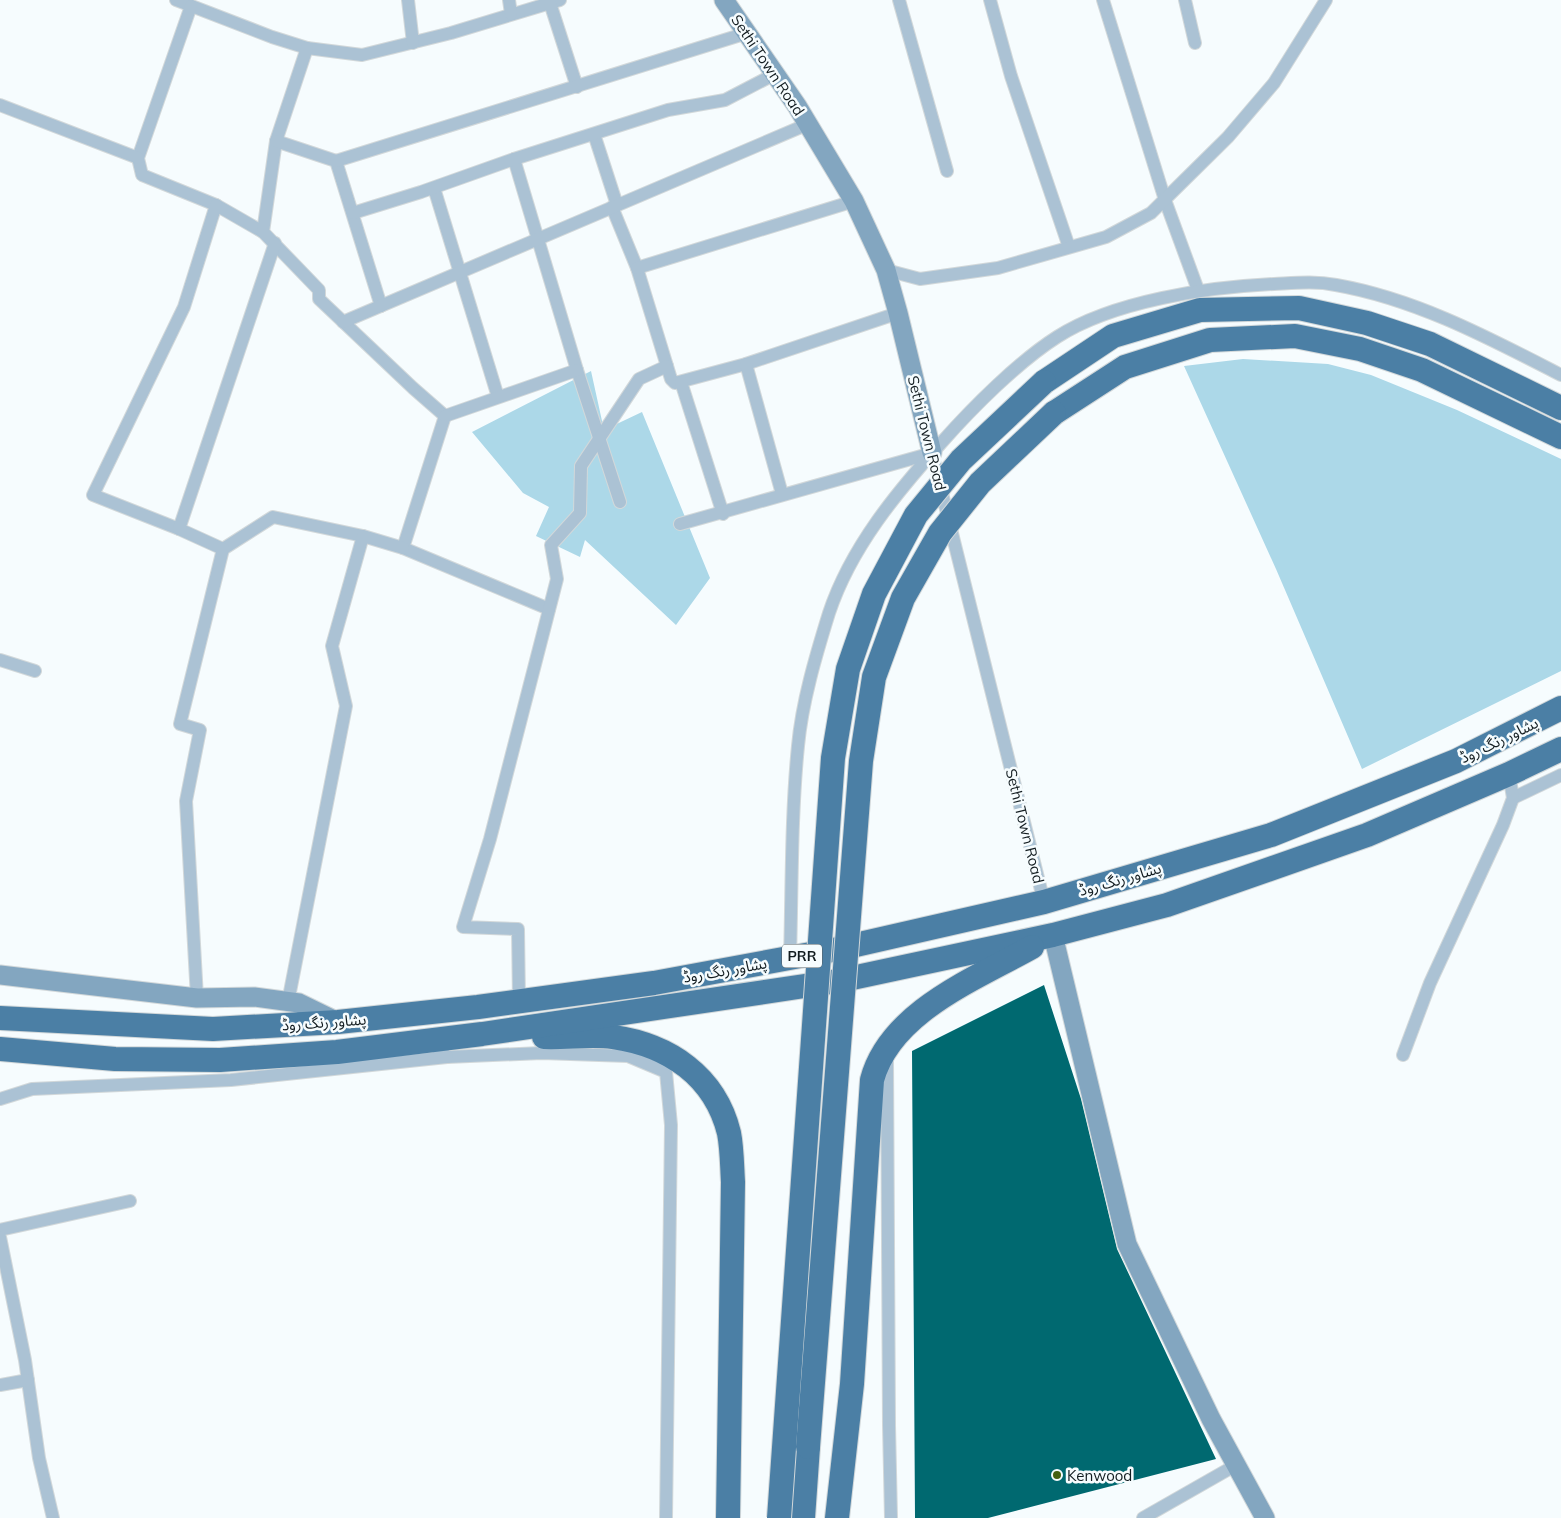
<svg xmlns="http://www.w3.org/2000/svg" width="1561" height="1518" viewBox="0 0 1561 1518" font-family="Mulish,'Noto Sans Arabic',sans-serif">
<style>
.green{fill:#acd8e8}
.building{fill:#006970}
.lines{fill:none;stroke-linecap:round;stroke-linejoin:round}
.street-casing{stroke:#d2d8da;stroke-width:14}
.secondary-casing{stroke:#d2d8da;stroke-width:21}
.highway-casing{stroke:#d2d8da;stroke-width:26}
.street{stroke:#abc2d4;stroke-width:12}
.secondary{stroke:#83a6c0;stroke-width:19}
.highway{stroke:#4b7fa5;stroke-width:24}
.highway-bridge-casing{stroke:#d2d8da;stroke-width:26;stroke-linecap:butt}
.highway-bridge{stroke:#4b7fa5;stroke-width:24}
.poi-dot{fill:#456011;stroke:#f6fcfe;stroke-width:2}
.labels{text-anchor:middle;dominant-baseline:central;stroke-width:5;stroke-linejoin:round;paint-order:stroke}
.shield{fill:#f6fcfe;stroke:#565f63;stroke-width:1}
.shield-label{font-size:14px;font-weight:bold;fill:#121c20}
.street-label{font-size:15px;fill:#121c20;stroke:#f6fcfe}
.poi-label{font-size:15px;fill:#121c20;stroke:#f6fcfe;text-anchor:start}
</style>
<rect width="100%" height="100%" fill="#f6fcfe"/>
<!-- green -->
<g class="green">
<polygon points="1243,359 1328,364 1371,375 1457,410 1561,459 1561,671 1362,769 1276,569 1184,366"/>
<polygon points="591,371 604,430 642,412 710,578 676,625 585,540 580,557 536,536 549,507 523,493 472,432"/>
</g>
<!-- building -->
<polygon class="building" points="1044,985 1081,1099 1117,1249 1216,1459 988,1518 915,1518 912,1051"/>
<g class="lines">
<!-- street casing -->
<g class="street-casing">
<g id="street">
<polyline points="176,0 272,37 307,48 362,55 451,33 560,0"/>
<polyline points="408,0 413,43"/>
<polyline points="509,0 511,14"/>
<polyline points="899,0 947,171"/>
<polyline points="990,0 1011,76 1069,247"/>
<polyline points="1103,0 1165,200 1198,290"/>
<polyline points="1185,0 1195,43"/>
<polyline points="550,3 577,87"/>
<polyline points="191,6 138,158 142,175 216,205 263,232"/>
<polyline points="307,48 276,141 263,232 319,290 319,299 413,388 445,416 403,548 549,609"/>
<polyline points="0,105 138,158"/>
<polyline points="594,134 617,205"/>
<polyline points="276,141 336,161 381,306"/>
<polyline points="514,159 577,370 620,502"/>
<polyline points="336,161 747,33"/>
<polyline points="434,188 498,397"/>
<polyline points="612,207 637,268 671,379 675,383 746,364 898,313"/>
<polyline points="353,213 421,192 514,159 668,110 725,100 775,74"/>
<polyline points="637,268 854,201"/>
<polyline points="886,270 920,279 998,268 1106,237 1151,213 1228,137 1274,83 1326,0"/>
<polyline points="343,322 808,124"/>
<polyline points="746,364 782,494"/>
<polyline points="681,382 723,514"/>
<polyline points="445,416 577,370"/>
<polyline points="932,453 1044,902"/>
<polyline points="680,524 932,453"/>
<polyline points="179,529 93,495 184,307 216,205"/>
<polyline points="223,549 273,517 363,536"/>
<polyline points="0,660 35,671"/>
<polyline points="1513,798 1561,775"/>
<path d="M 790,958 C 792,888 791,816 798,746 C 802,702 816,655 829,613 C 851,547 897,492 942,442 C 973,407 1018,362 1057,337 C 1113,301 1208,287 1274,284 C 1295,283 1315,281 1336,285 C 1416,299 1489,338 1561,375"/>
<polyline points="197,998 186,801 200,730 180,724 223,549 179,529 275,243"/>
<polyline points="288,1002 346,706 332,646 363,536 403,548"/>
<polyline points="519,1002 518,929 463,927 490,839 557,579 551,545 580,513 581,466 639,379 667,366"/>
<polyline points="429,1041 447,1057 542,1053 628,1056 666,1072 671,1125 666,1518"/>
<polyline points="1403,1055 1430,983 1503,825 1513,798 1509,774"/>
<polyline points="887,1058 889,1425 891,1518"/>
<polyline points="0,1099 32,1089 231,1080 447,1057"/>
<polyline points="0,1230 130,1201"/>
<polyline points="0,1237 25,1360 39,1458 53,1518"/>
<polyline points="0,1385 28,1380"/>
<polyline points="1143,1518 1236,1465"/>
</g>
</g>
<!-- secondary casing -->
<g class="secondary-casing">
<g id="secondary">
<polyline points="724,0 797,106 854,201 886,270 898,313 932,453"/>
<polyline points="1053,935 1127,1244 1211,1419 1265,1518"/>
<polyline points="0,975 197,998 254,997 299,1003 338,1022"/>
</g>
</g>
<!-- highway casing -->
<g class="highway-casing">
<g id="highway">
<polyline points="1044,382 1113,336 1200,310 1299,308 1367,323 1430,344 1561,408"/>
<polyline points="1054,413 1125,367 1210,340 1295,336 1360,349 1422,370 1561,437"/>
<polyline points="0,1018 213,1029 338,1022 478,1007 654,983 838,949 1044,902 1271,835 1456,761 1561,708"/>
<path d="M 544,1037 C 566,1038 590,1034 613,1037 C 669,1045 715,1076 729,1133 C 732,1148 732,1166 733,1182 L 728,1518"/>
<polyline points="0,1049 115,1059 220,1060 337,1052 482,1034 838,981 1053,935 1167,905 1367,835 1509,774 1561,749"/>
<polyline points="803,1518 808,1447"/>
<path d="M 837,1518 L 852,1384 L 872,1080 C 890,1012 975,979 1032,947"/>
</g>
</g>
<!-- street -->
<use href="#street" class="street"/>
<!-- secondary -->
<use href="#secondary" class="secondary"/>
<!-- highway -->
<use href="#highway" class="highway"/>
<!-- highway-bridge casing -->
<g class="highway-bridge-casing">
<g id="highway-bridge">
<polyline points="808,1447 861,761 874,677 903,598 940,533 980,483 1054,413"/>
<polyline points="779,1518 833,758 848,669 874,594 916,515 961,460 1044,382"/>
</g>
</g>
<!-- highway-bridge -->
<use href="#highway-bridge" class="highway-bridge"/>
</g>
<!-- markers -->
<circle class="poi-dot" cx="1057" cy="1475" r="5"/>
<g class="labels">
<!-- shield labels -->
<rect class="shield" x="782" y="944.5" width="40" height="23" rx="4"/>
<g class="shield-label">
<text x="802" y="956">PRR</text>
</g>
<!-- street labels -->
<g class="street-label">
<text transform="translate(768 65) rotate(56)">Sethi Town Road</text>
<text transform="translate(927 433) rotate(76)">Sethi Town Road</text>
<text transform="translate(1499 740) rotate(-26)">پشاور رنگ روڈ</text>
<text transform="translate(1025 826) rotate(76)">Sethi Town Road</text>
<text transform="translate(1120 879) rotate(-16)">پشاور رنگ روڈ</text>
<text transform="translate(725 970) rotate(-10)">پشاور رنگ روڈ</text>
<text transform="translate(324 1022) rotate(-4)">پشاور رنگ روڈ</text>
</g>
<!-- poi labels -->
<g class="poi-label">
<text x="1067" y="1475">Kenwood</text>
</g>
</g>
</svg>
